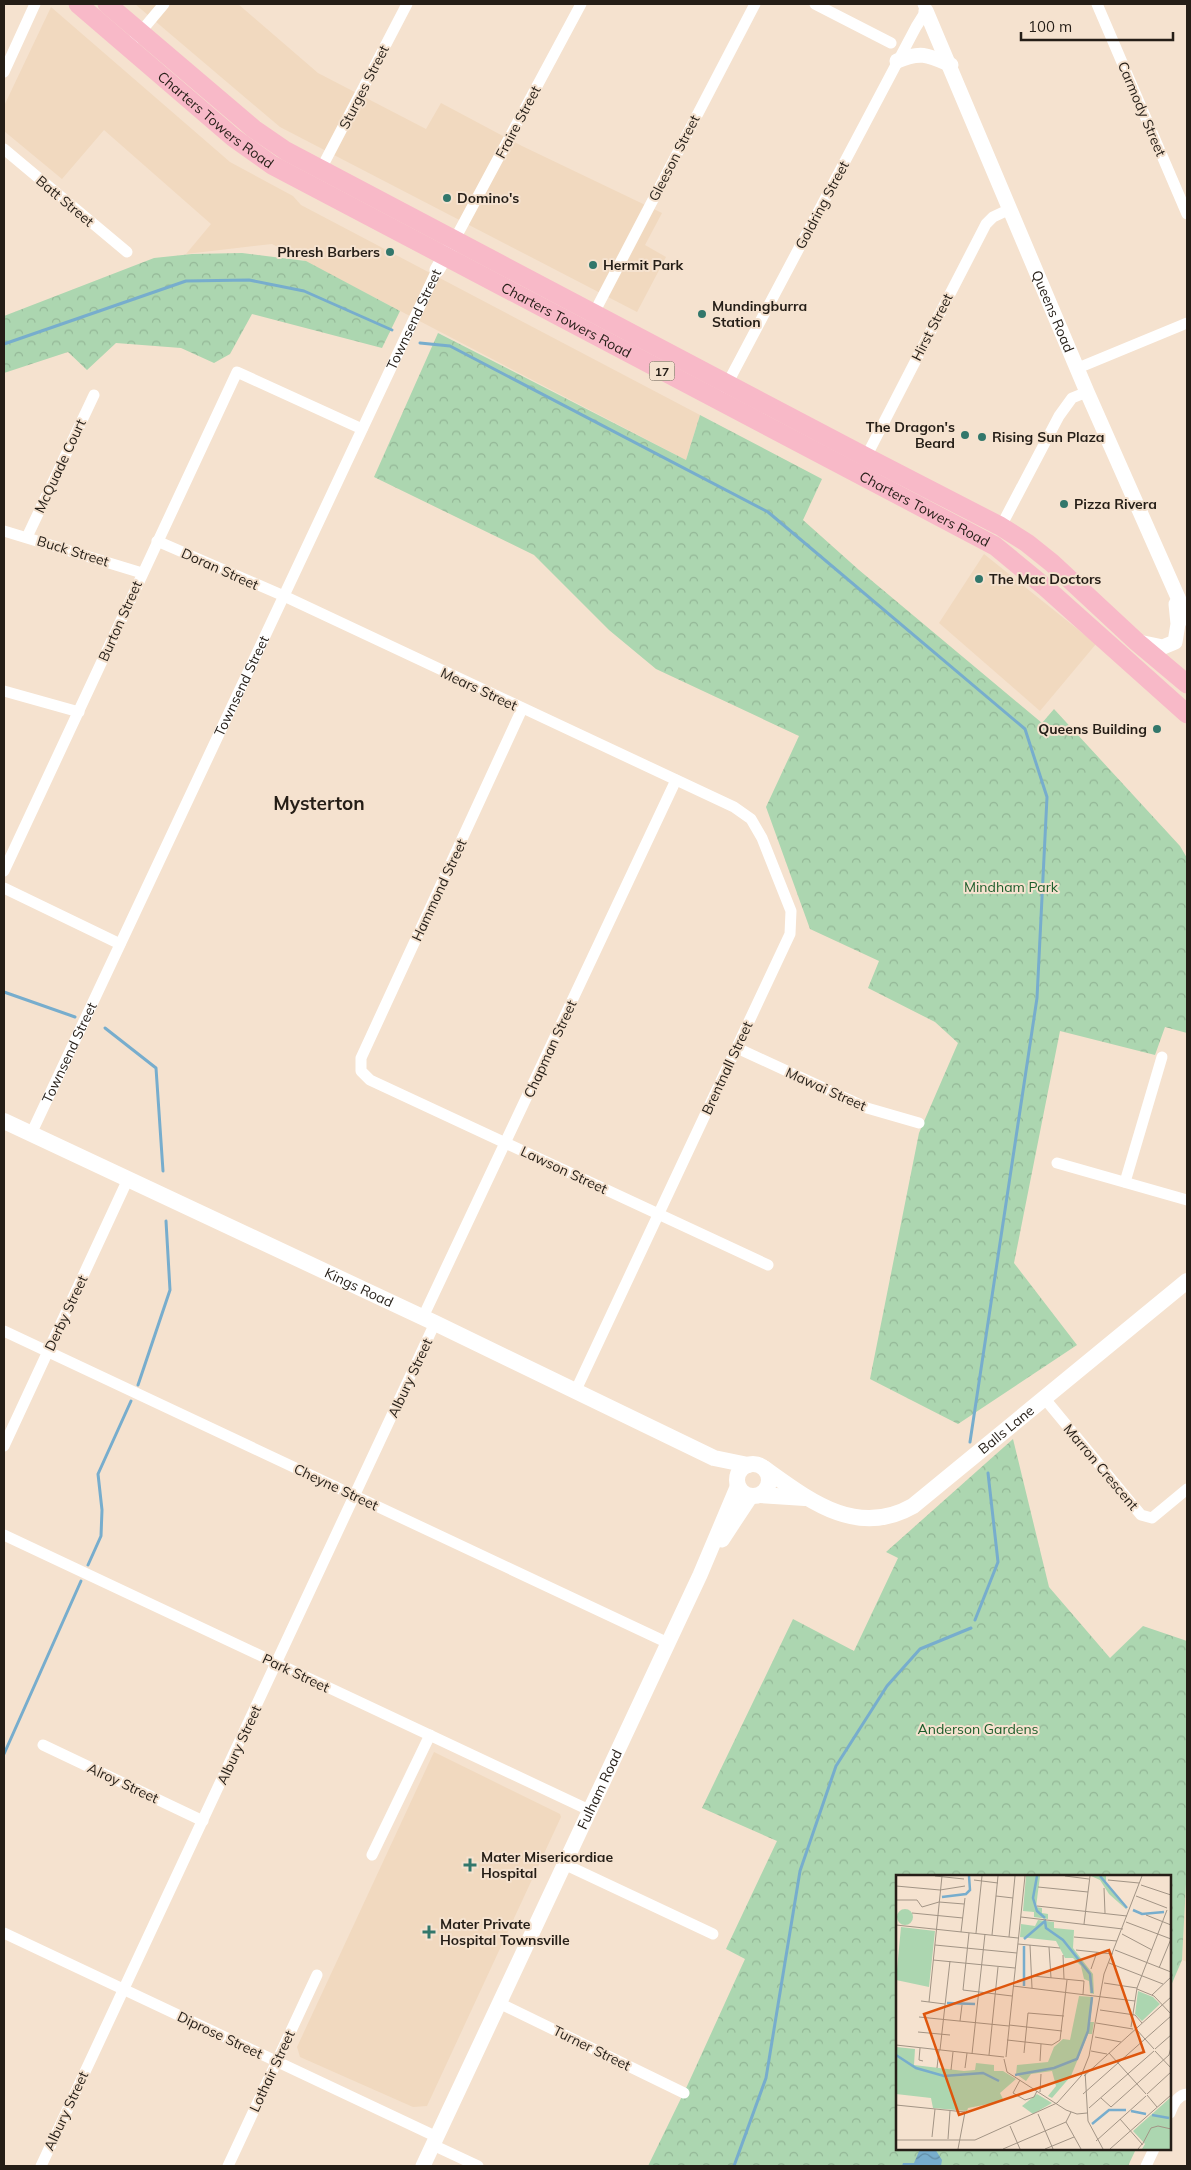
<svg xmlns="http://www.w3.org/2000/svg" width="1191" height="2170" viewBox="0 0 1191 2170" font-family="Mulish,sans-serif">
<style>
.built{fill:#f1d9bf}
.park{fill:url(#park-crowns)}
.water{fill:url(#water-waves)}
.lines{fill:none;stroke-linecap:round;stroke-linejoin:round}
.stream{stroke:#77adcd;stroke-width:3}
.minor{stroke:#fff;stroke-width:11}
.tertiary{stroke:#fff;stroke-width:15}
.secondary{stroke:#fff;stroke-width:16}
.primary{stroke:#f8b9c8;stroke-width:19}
.poi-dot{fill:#32776b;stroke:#f5e2cf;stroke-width:2}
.labels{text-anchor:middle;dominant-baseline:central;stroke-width:4;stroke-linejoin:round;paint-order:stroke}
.shield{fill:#f5e2cf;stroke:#63594e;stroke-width:1}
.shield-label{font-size:12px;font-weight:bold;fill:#251e17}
.street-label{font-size:14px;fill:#251e17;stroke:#f5e2cf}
.poi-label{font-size:14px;font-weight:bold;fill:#251e17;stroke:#f5e2cf;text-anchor:start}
.park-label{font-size:14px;fill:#1d5d2b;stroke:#f5e2cf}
.district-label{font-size:19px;font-weight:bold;fill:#251e17;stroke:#f5e2cf}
.inset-river{fill:none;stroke:#77adcd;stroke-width:2.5}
.inset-road{fill:none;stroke:#a29485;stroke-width:1}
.view{fill:#de560d;fill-opacity:0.15;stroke:#de560d;stroke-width:2.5}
.inset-edge{fill:none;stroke:#251e17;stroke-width:2.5}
</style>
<defs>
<pattern id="park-crowns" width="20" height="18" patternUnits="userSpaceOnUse" patternTransform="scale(1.25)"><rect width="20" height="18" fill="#acd6b0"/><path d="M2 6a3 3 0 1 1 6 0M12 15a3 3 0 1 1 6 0" fill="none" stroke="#94b797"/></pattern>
<pattern id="water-waves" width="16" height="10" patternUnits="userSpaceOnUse" patternTransform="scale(1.25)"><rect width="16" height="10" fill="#77adcd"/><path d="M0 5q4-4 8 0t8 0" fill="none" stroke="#618ca5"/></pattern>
</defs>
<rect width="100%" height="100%" fill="#f5e2cf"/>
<!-- built -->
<g class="built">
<polygon points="135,4 238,4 318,73 426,129 441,103 522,146 662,213 645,245 666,257 637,312 280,127"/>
<polygon points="51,7 230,162 293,196 301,205 700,415 686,460 272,244 186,254 211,224 104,130 62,179 4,131 4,106"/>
<polygon points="984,554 1096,644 1040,711 939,623"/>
<polygon points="434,1752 560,1814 561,1817 427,2106 413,2107 300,2057 297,2047"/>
<polygon points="1187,1865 1187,1962 1182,1960"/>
</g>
<!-- park -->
<g class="park">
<polygon points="242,253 306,261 400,311 382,348 252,314 230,354 214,363 181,348 116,343 87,370 68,352 4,373 4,316 154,258 192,254"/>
<polygon points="438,333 686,460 700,415 822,479 803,520 859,570 1042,723 1054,709 1180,846 1187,858 1187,1033 1165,1027 1155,1055 1060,1031 1014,1263 1077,1345 958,1424 870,1379 919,1133 958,1043 935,1022 868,988 879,961 810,929 766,807 799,736 656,669 609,630 534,555 374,477"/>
<polygon points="1013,1439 1049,1587 1110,1658 1143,1626 1187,1641 1187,1865 1182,1960 1170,1988 1170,1876 897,1876 897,2149 1136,2149 1128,2166 648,2166 688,2084 745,1959 726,1949 777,1841 702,1808 793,1619 854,1651 898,1558 886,1552"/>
</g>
<!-- water -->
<polygon class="water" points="920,2149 935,2149 942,2160 941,2166 902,2166 903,2163 914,2163"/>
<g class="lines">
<!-- stream -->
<g class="stream">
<polyline points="420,343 450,346 768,512 1025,729 1047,797 1037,998 970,1442"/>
<polyline points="4,344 186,281 249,280 304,291 392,330"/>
<polyline points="4,992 75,1017"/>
<polyline points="105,1028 156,1068 163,1171"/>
<polyline points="138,1385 170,1290 166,1221"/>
<polyline points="88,1565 101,1536 102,1510 98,1474 131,1401"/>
<polyline points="975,1620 998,1562 988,1473"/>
<polyline points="4,1754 81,1581"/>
<polyline points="734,2166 766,2078 800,1871 836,1766 887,1686 920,1649 971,1628"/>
</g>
<!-- minor -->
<g class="minor">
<polyline points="815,4 891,43"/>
<polyline points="1097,4 1187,214"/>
<polyline points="128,47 164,4"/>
<polyline points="4,72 35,4"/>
<polyline points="4,149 127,252"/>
<polyline points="321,169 407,4"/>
<polyline points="455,239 581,4"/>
<polyline points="594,313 755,4"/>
<polyline points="1078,368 1187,323"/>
<polyline points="725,388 916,27 926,11 923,4"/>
<polyline points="866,457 986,224 993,217 1010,209"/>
<polyline points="999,530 1059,416 1072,398 1087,392"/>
<polyline points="4,531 142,573"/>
<polyline points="27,537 94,395"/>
<polyline points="157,541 284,596 734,807 751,819 762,838 791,911 790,934 575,1392"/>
<polyline points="4,691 79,712"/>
<polyline points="522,709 361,1058 361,1071 370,1080 768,1265"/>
<polyline points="4,871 237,372 362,429"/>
<polyline points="4,888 120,944"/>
<polyline points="737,1048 867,1108 919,1123"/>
<path id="s1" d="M 31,1134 L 437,270"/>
<polyline points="1057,1163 1187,1200"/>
<polyline points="1125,1182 1162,1057"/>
<polyline points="423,1317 676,780"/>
<polyline points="4,1331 668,1643"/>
<polyline points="1045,1399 1141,1515 1152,1518 1187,1489"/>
<polyline points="4,1446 128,1179"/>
<polyline points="4,1535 589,1810"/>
<polyline points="43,1745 203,1821"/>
<polyline points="372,1855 430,1735"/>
<polyline points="564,1864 713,1934"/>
<polyline points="4,1933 437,2137"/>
<polyline points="499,2003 684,2093"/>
<path d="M 1170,2113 C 1173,2104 1178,2095 1187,2094"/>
<polyline points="433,2145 478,2166"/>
<polyline points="41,2166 435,1323"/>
<polyline points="228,2166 317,1975"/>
<polyline points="1146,2166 1154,2149"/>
</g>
<!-- tertiary -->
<g class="tertiary">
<path id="s2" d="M 926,11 L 1087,392 L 1187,618"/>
<path d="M 897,61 C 921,51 928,55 951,65"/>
<polyline points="437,270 450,248"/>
<polyline points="1139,642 1163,647 1175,642 1178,624 1176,604"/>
<polyline points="722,1540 751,1496"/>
<path id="s3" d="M 423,2166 L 700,1575 L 738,1485"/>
</g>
<!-- secondary -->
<g class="secondary">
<path id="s4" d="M 4,1121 L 435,1323 L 714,1458 L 748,1465"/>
<circle cx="753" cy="1480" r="16"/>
<path id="s5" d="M 764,1468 C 810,1501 857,1538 913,1506 L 1187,1281"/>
<polyline points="760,1495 805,1498"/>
</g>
<!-- primary -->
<g class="primary">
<path id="s6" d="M 78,4 L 234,138 L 272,165 L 995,546 L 1045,587 L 1187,714"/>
<polyline points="107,4 254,129 286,151 866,457 1000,526 1027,543 1052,563 1137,642 1187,684"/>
</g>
</g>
<!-- markers -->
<g class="poi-dot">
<circle cx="447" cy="198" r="5"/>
<circle cx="390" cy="252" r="5"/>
<circle cx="593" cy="265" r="5"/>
<circle cx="702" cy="314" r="5"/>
<circle cx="965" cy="435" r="5"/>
<circle cx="982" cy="437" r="5"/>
<circle cx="1064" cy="504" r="5"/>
<circle cx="979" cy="579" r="5"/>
<circle cx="1157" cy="729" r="5"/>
<path d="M467.5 1857.5h5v5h5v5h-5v5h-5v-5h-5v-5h5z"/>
<path d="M426.5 1924.5h5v5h5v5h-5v5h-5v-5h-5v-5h5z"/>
</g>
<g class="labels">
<!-- shield labels -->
<rect class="shield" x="649.5" y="361.5" width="25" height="19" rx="4"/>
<g class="shield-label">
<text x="662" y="371">17</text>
</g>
<!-- street labels -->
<g class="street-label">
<text transform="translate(364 87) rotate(-63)">Sturges Street</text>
<text transform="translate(1142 109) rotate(67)">Carmody Street</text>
<text stroke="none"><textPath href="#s6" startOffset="180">Charters Towers Road</textPath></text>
<text transform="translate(518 122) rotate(-62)">Fraire Street</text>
<text transform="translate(674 158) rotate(-63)">Gleeson Street</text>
<text transform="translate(65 201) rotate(40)">Batt Street</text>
<text transform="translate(822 205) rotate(-62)">Goldring Street</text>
<text stroke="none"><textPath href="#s2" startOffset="326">Queens Road</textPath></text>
<text stroke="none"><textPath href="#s1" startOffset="900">Townsend Street</textPath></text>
<text stroke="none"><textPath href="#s6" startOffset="585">Charters Towers Road</textPath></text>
<text transform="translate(932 327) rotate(-63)">Hirst Street</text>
<text transform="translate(60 466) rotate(-65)">McQuade Court</text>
<text stroke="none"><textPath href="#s6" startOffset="990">Charters Towers Road</textPath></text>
<text transform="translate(73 551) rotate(17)">Buck Street</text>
<text transform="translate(220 569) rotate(24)">Doran Street</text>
<text transform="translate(120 621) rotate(-66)">Burton Street</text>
<text stroke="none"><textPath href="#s1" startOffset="495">Townsend Street</textPath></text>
<text transform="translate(479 689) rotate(25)">Mears Street</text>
<text transform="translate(439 890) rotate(-65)">Hammond Street</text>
<text transform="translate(550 1049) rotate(-65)">Chapman Street</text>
<text stroke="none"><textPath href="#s1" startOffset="90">Townsend Street</textPath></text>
<text transform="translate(727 1068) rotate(-65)">Brentnall Street</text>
<text transform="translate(826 1089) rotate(24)">Mawai Street</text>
<text transform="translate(564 1170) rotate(25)">Lawson Street</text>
<text stroke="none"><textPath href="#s4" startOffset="392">Kings Road</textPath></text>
<text transform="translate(66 1313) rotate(-65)">Derby Street</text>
<text transform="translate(410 1378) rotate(-65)">Albury Street</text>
<text stroke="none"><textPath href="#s5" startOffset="285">Balls Lane</textPath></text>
<text transform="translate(1101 1467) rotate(50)">Marron Crescent</text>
<text transform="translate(336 1487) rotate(25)">Cheyne Street</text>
<text transform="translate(296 1673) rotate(25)">Park Street</text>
<text transform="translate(239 1745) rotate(-65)">Albury Street</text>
<text transform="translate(123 1783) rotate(25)">Alroy Street</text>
<text stroke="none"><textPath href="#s3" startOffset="416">Fulham Road</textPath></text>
<text transform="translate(220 2035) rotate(25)">Diprose Street</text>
<text transform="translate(592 2048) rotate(26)">Turner Street</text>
<text transform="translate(272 2071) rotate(-65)">Lothair Street</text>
<text transform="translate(66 2111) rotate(-65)">Albury Street</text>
</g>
<!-- poi labels -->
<g class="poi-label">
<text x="457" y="198">Domino's</text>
<text x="380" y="252" text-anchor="end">Phresh Barbers</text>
<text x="603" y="265">Hermit Park</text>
<text x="712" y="306">Mundingburra<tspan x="712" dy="16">Station</tspan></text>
<text x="955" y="427" text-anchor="end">The Dragon's<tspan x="955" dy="16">Beard</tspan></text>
<text x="992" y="437">Rising Sun Plaza</text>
<text x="1074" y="504">Pizza Rivera</text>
<text x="989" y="579">The Mac Doctors</text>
<text x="1147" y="729" text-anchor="end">Queens Building</text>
<text x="481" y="1857">Mater Misericordiae<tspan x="481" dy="16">Hospital</tspan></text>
<text x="440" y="1924">Mater Private<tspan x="440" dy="16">Hospital Townsville</tspan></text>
</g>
<!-- park labels -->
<g class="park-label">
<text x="1011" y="887">Mindham Park</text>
<text x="978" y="1729">Anderson Gardens</text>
</g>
<!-- district labels -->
<g class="district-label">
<text x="319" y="803">Mysterton</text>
</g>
</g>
<!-- overview -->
<g transform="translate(896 1875)">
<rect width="275" height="275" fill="#f5e2cf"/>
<path d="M 141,219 L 156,228 L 137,239 L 126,231 ZM 275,222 L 275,274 L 246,274 L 249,269 L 237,256 Z" fill="#acd6b0"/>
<path d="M 130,1 L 144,1 L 140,32 L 146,33 L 146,38 L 152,39 L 152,44 L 138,42 L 138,37 L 127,36 ZM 195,1 L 210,1 L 210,9 L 231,35 L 213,19 L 204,5 ZM1 42a8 8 0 1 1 16 0a8 8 0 1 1-16 0ZM 142,45 L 158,47 L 158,53 L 178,55 L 177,73 L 197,99 L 198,119 L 194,118 L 193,106 L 188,104 L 185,91 L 177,83 L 169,83 L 160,66 L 124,62 L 125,49 L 139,51 ZM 5,52 L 39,56 L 33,112 L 0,105 ZM 242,116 L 257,122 L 264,129 L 246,146 L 239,139 ZM 183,121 L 197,122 L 194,147 L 198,147 L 196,159 L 192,159 L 175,201 L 156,223 L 152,221 L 160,211 L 156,196 L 135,199 L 130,206 L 120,199 L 121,190 L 152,187 L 158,172 L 167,164 L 174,165 ZM 0,172 L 19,174 L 18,190 L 68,196 L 79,195 L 80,188 L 98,190 L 98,196 L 107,196 L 120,204 L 104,218 L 108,226 L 72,233 L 71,236 L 37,233 L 35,223 L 0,219 Z" fill="#acd6b0"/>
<path class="inset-river" d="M 141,1 L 137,23 L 141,36 L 149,43M 204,1 L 231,33M 46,22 L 70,19 L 74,15 L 73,1M 237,35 L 246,39 L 268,37M 128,64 L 149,46 L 150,53 L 167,65 L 194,99 L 196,118M 128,71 L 128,111M 51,128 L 79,129M 0,180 L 20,193 L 48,201 L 87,198 L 103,206M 119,200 L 158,193 L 181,184 L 192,156 L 196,122M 235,236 L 250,239M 256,240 L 273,243M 196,249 L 213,235 L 230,235"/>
<path class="inset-road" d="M 39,1 L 68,4M 169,1 L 193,4M 78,5 L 102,8M 212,5 L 243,8M 245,10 L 275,20M 0,11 L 44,15 L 69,11M 142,12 L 192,17M 208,13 L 209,38M 100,21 L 117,23M 240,21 L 271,33M 0,25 L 21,25 L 26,32 L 43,27 L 68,29M 141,31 L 231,41M 0,37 L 0,73M 16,38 L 67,43M 250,40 L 275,50M 125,42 L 227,54M 230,47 L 275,64M 188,49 L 194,1M 0,50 L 122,63M 65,57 L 69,23M 73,58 L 67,115 L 116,121M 80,58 L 86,1M 226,59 L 256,75M 96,60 L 102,1M 113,62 L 119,1M 178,62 L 221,66M 122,69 L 164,73M 39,70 L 121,78M 134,70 L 136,113M 153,72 L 155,103M 180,75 L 217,79M 219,75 L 275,97M 167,80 L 168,104M 37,85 L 119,93M 213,88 L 267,109M 263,93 L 275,64M 195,94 L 201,77M 137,101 L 188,106 L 187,119M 208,108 L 241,113M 117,111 L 239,126M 241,114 L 258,121 L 275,139M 256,120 L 275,102M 25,126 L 49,129M 33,127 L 46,1M 204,135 L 239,140 L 246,148M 23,142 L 113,151M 64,146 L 66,130M 200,148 L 237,154M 113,150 L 166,156M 235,152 L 241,113 L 271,35M 240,154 L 258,174M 22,157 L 54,160M 199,162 L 225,167M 111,165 L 156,170 L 164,165 L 171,105M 0,170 L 108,182M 24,173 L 23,185 L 27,186M 259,174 L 275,160M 44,175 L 54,86M 195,176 L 211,179M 259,176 L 275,193M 128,178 L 132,138 L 168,141M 213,178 L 250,219M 76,179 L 89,59M 93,180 L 102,92M 110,182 L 129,1M 108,184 L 111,197 L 170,235 L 181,239 L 191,238M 144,186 L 145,169M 41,193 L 43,175M 69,193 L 71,178M 55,195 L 57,177M 189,196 L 192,246 L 207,274M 188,201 L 275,122M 124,205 L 117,218 L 129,225 L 138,222 L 141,216M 144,217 L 145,199M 187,219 L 275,141M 251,219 L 275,197M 251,220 L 261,232M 205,223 L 215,232 L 273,180 L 275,172M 0,230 L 69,237 L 62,274M 193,233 L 258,176M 142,239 L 157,274M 224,244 L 246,269 L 242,274M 170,247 L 185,274M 114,251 L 124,274M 36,262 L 39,234M 52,264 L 54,236M 0,265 L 79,265 L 161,228 L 185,201 L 193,181 L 208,99 L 246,1M 200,266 L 250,221M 246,270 L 255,253 L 262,251 L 275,254M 107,274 L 170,247 L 175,237M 149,274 L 178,262M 214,274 L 275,220"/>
<path class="view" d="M 213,75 L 248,177 L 63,240 L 28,139 Z"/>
<rect width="275" height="275" class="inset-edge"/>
</g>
<!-- border -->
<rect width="1191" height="2170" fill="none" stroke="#251e17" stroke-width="10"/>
<!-- scale -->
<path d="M1021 32v8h152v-8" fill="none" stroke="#251e17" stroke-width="2.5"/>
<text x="1028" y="32" font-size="15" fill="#251e17" stroke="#f5e2cf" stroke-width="4" paint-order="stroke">100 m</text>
</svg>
